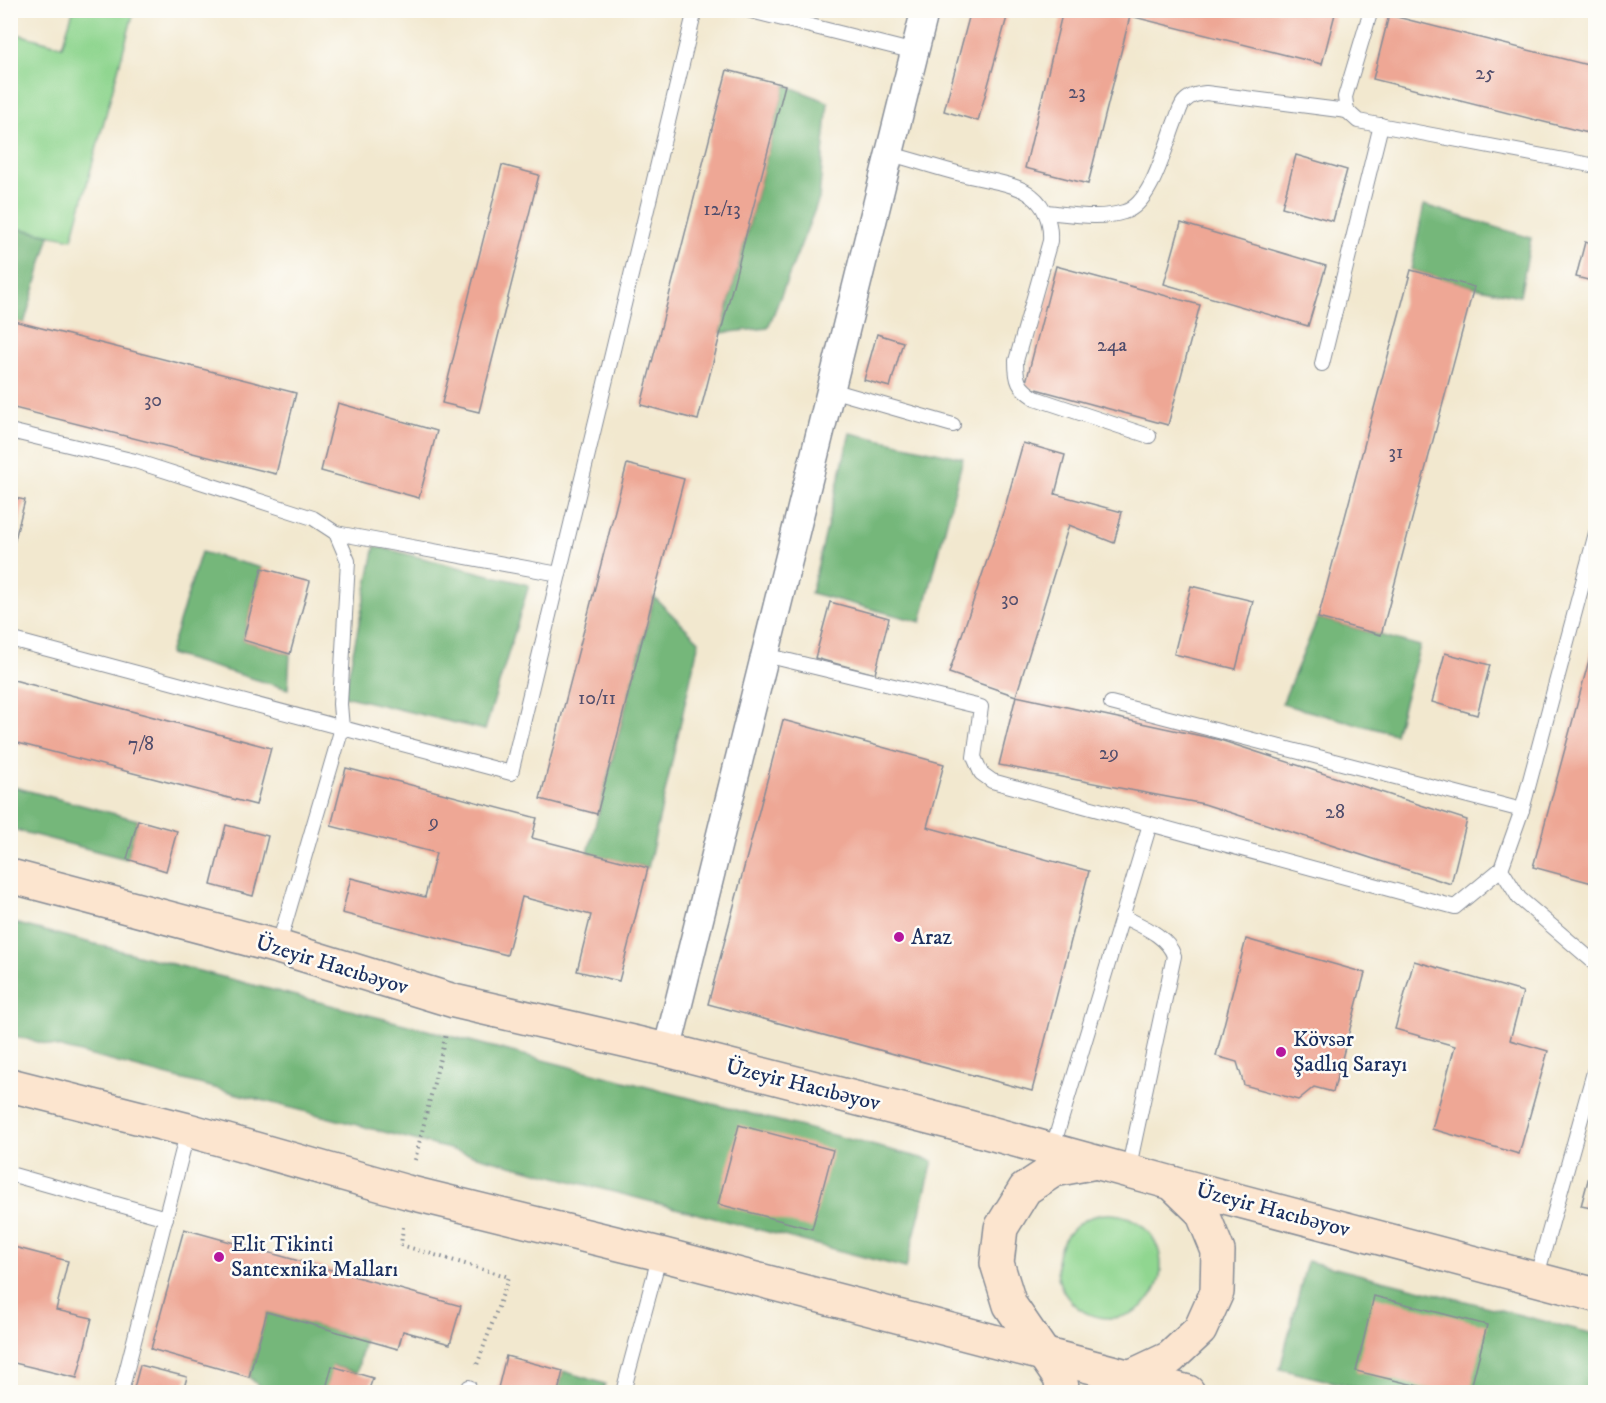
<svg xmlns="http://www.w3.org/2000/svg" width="1606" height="1403" viewBox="0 0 1606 1403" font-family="'IM FELL DW Pica',serif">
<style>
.green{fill:#90d690;stroke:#568277;stroke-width:1.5}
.forest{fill:#74b77a;stroke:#48736c;stroke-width:1.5}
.building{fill:#eea795}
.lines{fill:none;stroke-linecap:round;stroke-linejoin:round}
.lane-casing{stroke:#868c96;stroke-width:16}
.street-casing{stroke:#868c96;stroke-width:30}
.secondary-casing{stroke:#868c96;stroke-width:36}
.path{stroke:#868c96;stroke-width:4;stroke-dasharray:1.5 4.5;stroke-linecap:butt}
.lane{stroke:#fff;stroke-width:14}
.street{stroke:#fff;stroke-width:27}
.secondary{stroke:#fce5cf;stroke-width:33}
.poi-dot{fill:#b5179e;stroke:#fdfcf7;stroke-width:2}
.labels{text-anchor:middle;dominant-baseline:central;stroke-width:5;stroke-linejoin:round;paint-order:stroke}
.number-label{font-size:20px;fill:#504d6c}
.poi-label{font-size:22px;fill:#1b2f5e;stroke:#fdfcf7;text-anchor:start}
.street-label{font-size:22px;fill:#1b2f5e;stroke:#fdfcf7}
</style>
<rect width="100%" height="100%" fill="#fdfcf7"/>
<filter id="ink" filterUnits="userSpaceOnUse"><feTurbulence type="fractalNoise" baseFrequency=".0167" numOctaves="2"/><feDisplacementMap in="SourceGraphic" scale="12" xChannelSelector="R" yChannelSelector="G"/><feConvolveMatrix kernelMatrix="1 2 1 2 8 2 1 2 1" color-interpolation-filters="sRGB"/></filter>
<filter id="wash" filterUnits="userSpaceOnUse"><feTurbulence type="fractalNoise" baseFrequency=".008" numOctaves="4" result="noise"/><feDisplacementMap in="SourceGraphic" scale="24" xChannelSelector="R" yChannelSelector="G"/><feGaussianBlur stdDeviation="1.35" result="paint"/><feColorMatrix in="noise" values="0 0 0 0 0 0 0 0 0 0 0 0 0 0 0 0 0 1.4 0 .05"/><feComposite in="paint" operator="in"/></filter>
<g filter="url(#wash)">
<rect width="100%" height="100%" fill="#f2e8cf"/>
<!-- green -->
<g class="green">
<polygon points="73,11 134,11 72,239 11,227 10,32 62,46"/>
<circle cx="1109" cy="1266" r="52"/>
</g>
<!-- forest -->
<g class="forest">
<polygon points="785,85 828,102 819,199 768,328 721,333"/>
<polygon points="1424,205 1531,238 1520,296 1474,287 1411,270"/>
<polygon points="10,227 50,235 24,324 11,320"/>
<polygon points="850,433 963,458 921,622 811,593"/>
<polygon points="375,546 529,585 485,730 344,696"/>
<polygon points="201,552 262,568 243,640 290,654 288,689 169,654"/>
<polygon points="654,597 699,641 648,868 588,853"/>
<polygon points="1318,618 1420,646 1395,734 1282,704"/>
<polygon points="10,786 138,820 127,859 11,829"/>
<polygon points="10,922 933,1161 906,1268 11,1035"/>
<polygon points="1307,1261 1595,1334 1595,1392 1374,1392 1280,1369"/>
<polygon points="267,1312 364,1339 357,1373 333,1366 325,1392 266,1392 249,1377"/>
<polygon points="563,1371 605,1384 603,1392 558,1392"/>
</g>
<g id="blocks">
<!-- building -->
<g class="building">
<polygon points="971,10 1009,10 978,121 944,111"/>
<polygon points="1063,10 1111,10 1130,16 1088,184 1025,168"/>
<polygon points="1131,10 1336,10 1322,64 1130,16"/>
<polygon points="1389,15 1596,67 1596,135 1373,79"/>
<polygon points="727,70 785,85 698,420 641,405"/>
<polygon points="1296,155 1347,170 1333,221 1282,207"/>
<polygon points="502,165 539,175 479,412 442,403"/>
<polygon points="1181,223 1326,266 1308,326 1164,284"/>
<polygon points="1585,242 1596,245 1596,282 1576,277"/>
<polygon points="1056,266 1200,305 1168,425 1025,386"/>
<polygon points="1411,270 1474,287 1381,635 1318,618"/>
<polygon points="10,320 296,393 276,474 10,407"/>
<polygon points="877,334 903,342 890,387 864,380"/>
<polygon points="338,403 437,431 419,498 321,471"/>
<polygon points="1023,443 1065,455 1055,494 1122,512 1114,543 1069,525 1016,696 949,673 1005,507"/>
<polygon points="627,464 684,479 597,814 540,799"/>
<polygon points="10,497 25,500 11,555 10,555"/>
<polygon points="262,568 310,581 290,654 243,640"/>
<polygon points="1191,586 1253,601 1236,669 1174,654"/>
<polygon points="830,602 889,618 875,674 815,658"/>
<polygon points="1595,638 1596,638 1596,884 1533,867"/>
<polygon points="1445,653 1490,665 1477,715 1432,702"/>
<polygon points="10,679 271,748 256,805 10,741"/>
<polygon points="1016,696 1220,740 1467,820 1451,884 1204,804 999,765"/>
<polygon points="783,720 944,764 927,827 1089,871 1032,1091 708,1004"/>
<polygon points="346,768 537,818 532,838 648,868 619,981 577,971 591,915 522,897 507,955 342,913 351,878 425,897 436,853 331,826"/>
<polygon points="138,820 177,831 166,871 127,859"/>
<polygon points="226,825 268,836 253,896 211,885"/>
<polygon points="1246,939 1365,973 1333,1092 1314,1087 1298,1100 1244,1085 1237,1062 1216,1056"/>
<polygon points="1414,961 1523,992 1510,1040 1548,1051 1519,1154 1432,1129 1455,1046 1395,1029"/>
<polygon points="739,1125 833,1150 812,1229 718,1204"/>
<polygon points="1595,1154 1596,1154 1596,1209 1581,1206"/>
<polygon points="184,1229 461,1306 450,1344 403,1331 398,1349 267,1312 249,1377 151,1349"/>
<polygon points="10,1246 68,1261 56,1310 92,1318 77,1378 10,1362"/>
<polygon points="1374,1296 1487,1325 1470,1392 1443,1392 1356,1371"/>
<polygon points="506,1356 563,1371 558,1392 497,1392"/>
<polygon points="140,1365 187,1377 183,1392 133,1392"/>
<polygon points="332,1366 373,1378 368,1392 325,1392"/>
</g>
</g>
</g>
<g filter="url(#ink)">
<use href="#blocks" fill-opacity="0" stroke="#868c96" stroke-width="1.5"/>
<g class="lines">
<!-- lane casing -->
<g class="lane-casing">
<g id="lane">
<polyline points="747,10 915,52"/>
<polyline points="1371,10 1345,97 1347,111 1358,121 1596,166"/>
<path d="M 890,154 C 914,160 937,168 961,174 C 980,179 1018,183 1032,196 C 1046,207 1051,224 1050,241 L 1016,361 C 1016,381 1018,387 1035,398 L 1149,436"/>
<path d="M 1045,212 C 1070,214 1099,220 1124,212 C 1153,204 1166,142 1177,117 C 1179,112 1181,104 1185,101 C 1191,95 1198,94 1206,93 L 1347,111"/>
<polyline points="1322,364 1381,125"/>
<polyline points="831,390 953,425"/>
<polyline points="10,431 135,461 313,518 336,533 348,561 340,704 342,728 278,947"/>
<polyline points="336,533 559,574"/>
<polyline points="1596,533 1522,810 1501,869 1519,898 1596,964"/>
<polyline points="10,639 511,773 695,10"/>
<polyline points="765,655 981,707 974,757 981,773 992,781 1455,907 1501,869"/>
<polyline points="1111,703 1522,810"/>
<path d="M 1122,916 C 1141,926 1167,935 1174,956 L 1128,1171"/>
<polyline points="1052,1150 1150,824"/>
<polyline points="10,1174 166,1218"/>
<polyline points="1536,1279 1596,1065"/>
<polyline points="121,1392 188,1130"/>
<polyline points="468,1392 469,1387"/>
<polyline points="623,1392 660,1254"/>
</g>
</g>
<!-- street casing -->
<g class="street-casing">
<polyline id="street" points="667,1050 925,10"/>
</g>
<!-- secondary casing -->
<g class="secondary-casing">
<g id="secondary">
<polyline points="10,876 278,947 454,1001 667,1050 968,1127 1172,1183 1596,1295"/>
<polyline points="10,1085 188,1130 407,1192 660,1254 1188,1392"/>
<polyline points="1123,1380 1170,1358 1200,1330 1217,1292 1218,1251 1202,1212 1172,1183"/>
<polyline points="1063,1392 1060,1378 1010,1305 997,1263 1001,1228 1025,1189 1054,1170 1091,1163"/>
</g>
</g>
<!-- path -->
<g class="path">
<polyline points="415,1160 446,1034"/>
<polyline points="403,1227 401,1245 509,1277 477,1365"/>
</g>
<!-- lane -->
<use href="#lane" class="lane"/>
<!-- street -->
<use href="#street" class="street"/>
<!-- secondary -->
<use href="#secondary" class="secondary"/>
</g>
</g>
<!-- markers -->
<g class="poi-dot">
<circle cx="899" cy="937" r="6"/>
<circle cx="1281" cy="1052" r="6"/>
<circle cx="219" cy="1257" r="6"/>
</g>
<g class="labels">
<!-- number labels -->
<g class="number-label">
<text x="1485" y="73">25</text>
<text x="1077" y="92">23</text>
<text x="722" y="209">12/13</text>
<text x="1112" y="345">24a</text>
<text x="153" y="400">30</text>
<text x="1396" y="452">31</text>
<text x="1010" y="599">30</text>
<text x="597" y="698">10/11</text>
<text x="141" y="744">7/8</text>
<text x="1109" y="753">29</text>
<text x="1335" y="812">28</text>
<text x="434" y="822">9</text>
</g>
<!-- poi labels -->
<g class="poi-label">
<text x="911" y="937">Araz</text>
<text x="1293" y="1039">Kövsər<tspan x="1293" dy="25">Şadlıq Sarayı</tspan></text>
<text x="231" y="1244">Elit Tikinti<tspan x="231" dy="25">Santexnika Malları</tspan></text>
</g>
<!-- street labels -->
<g class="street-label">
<text transform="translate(332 965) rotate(17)">Üzeyir Hacıbəyov</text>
<text transform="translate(803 1085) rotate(14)">Üzeyir Hacıbəyov</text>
<text transform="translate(1273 1210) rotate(15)">Üzeyir Hacıbəyov</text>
</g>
</g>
<!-- margin -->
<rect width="1606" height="1403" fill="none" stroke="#fdfcf7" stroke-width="36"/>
</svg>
